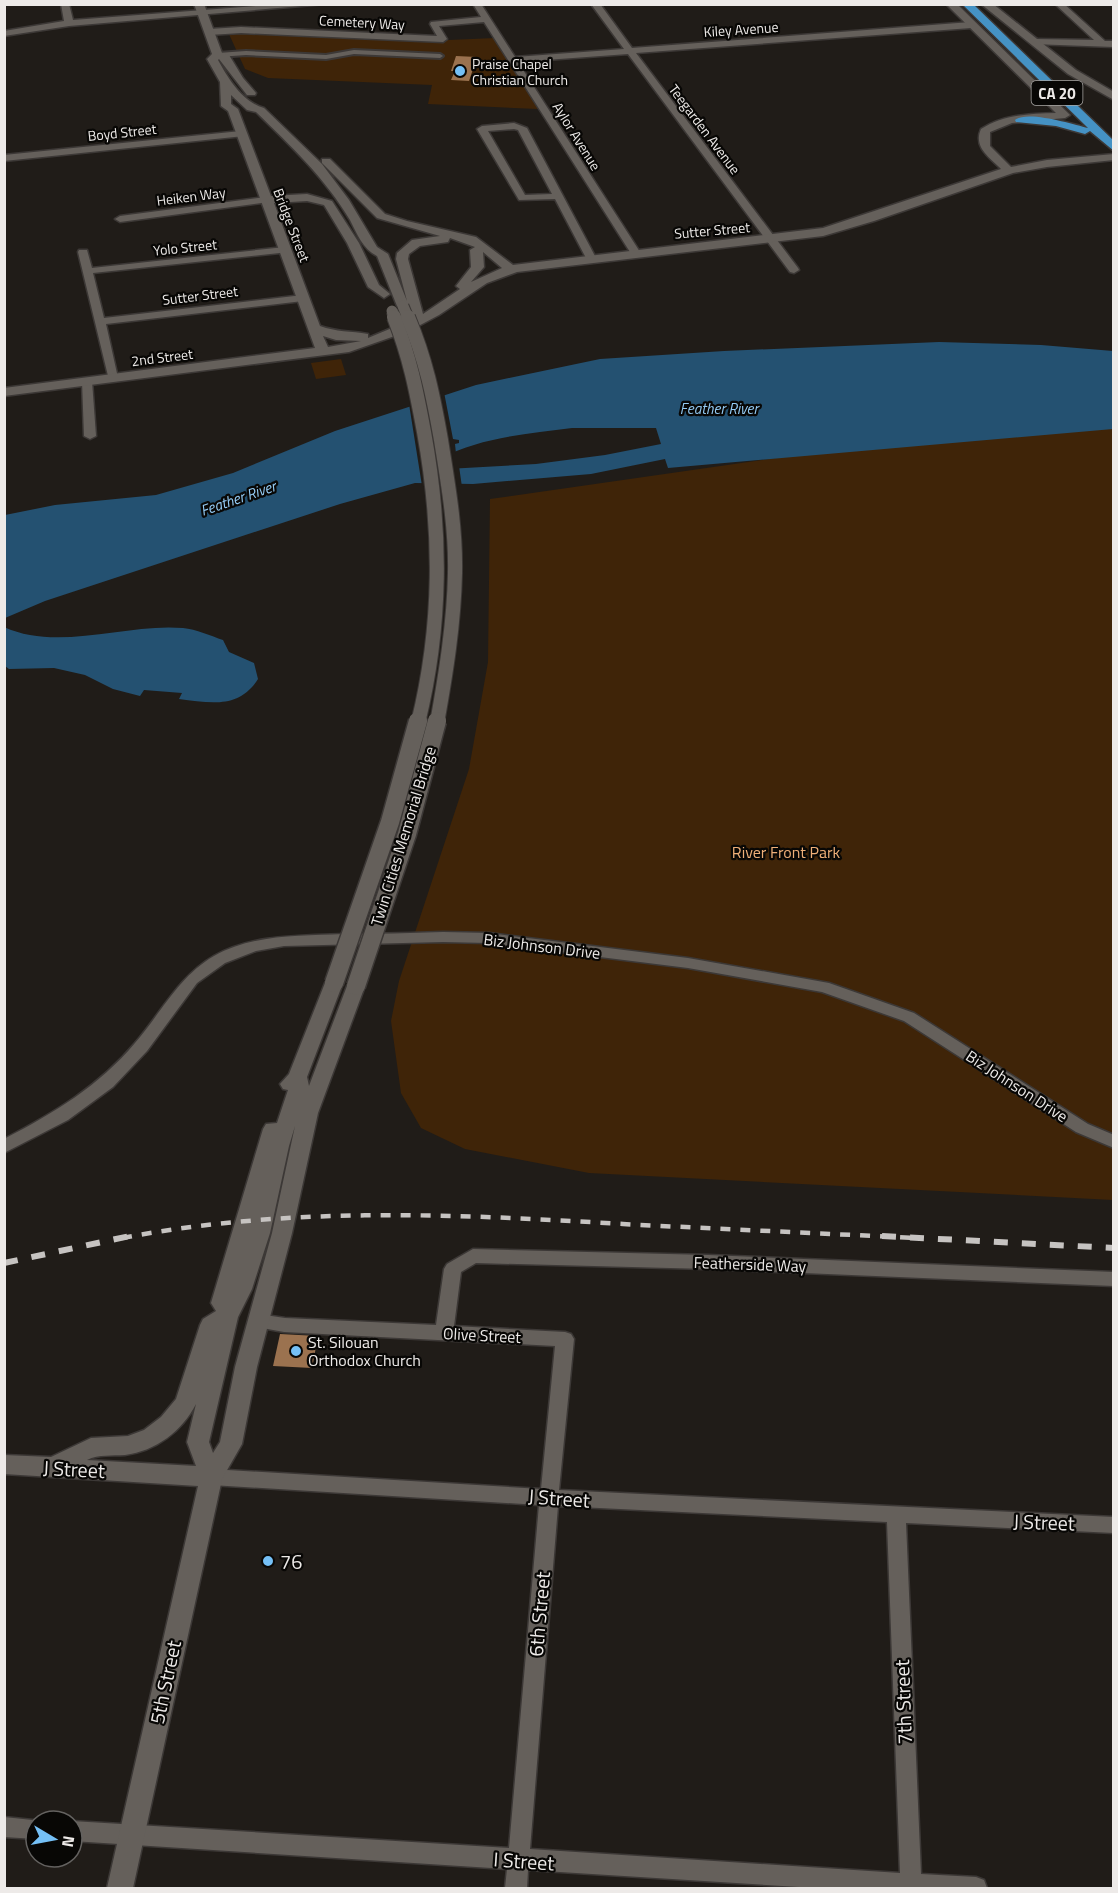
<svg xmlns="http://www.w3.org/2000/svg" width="1118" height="1893" viewBox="0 0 1118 1893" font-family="'Titillium Web',sans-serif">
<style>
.green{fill:#3f2408}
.water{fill:#245171;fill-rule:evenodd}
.pier{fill:#201c18}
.building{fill:#9b724f}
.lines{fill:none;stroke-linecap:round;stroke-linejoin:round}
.pedestrian-casing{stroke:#3c3836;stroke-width:4}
.minor-casing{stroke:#3c3836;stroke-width:3}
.secondary-casing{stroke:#3c3836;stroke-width:3}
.trunk-casing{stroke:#3c3836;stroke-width:3}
.pedestrian{fill:#65605b;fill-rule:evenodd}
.minor{fill:#65605b;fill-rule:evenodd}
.secondary{fill:#65605b;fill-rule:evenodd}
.trunk{fill:#4592c4;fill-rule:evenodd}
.rail-far1{stroke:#c6c3c1;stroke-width:4.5;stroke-dasharray:10 10;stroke-linecap:butt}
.rail{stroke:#c6c3c1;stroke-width:6;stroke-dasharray:14 14;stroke-linecap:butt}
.secondary-bridge-far2-casing{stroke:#3c3836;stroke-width:13;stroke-linecap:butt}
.secondary-bridge-far1-casing{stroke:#3c3836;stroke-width:16;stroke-linecap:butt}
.secondary-bridge-casing{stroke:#3c3836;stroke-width:21;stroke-linecap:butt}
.secondary-bridge-far2{stroke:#65605b;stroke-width:11}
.secondary-bridge-far1{stroke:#65605b;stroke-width:14}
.secondary-bridge{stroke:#65605b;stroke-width:18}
.poi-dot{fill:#75c0f6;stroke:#080705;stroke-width:2}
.labels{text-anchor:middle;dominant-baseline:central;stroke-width:4.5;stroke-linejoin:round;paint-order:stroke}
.far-street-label{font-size:14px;fill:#edeae8;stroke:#080705}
.far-poi-label{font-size:14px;fill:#edeae8;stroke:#080705;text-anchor:start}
.shield{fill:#080705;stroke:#a8a6a4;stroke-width:1.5}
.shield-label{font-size:15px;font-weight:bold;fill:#edeae8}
.far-water-label{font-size:15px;font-style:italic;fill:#94cbf4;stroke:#080705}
.street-label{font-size:16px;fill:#edeae8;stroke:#080705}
.park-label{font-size:16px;fill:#eeaf78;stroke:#080705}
.poi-label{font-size:16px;fill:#edeae8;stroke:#080705;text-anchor:start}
.near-street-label{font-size:20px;fill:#edeae8;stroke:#080705}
.near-poi-label{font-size:20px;fill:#edeae8;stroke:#080705;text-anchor:start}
</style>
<rect width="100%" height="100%" fill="#201c18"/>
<!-- green -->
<g class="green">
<polygon points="241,31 449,40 495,38 538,109 428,104 432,85 268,78 245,69 228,32"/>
<polygon points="341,359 346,375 316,379 311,363"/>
<polygon points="1113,425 1113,1200 589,1173 465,1149 421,1128 401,1093 391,1021 399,981 469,769 488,662 490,499 888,442"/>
</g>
<!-- water -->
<g class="water">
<path d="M 939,342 L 1041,345 L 1113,351 L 1113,429 L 668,468 L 665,459 L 591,474 L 473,484 L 415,483 L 340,504 L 45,601 L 5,618 L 5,515 L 55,505 L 156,495 L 233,473 L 335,431 L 476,385 L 600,359 L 724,351 ZM 572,428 L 656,428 L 661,444 L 605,455 L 536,464 L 447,469 L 440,459 C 480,437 527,434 572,428 Z"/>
<path d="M 4,627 C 58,652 126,623 183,628 C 196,629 211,636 223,640 L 229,652 L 254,663 L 258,679 C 239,709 211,703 179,699 L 182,693 L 144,690 L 140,696 L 113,689 L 85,675 L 54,668 L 9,669 L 5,666 Z"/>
</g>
<!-- pier -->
<polygon class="pier" points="444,392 453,439 459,440 459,443 455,444 456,454 442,462 448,466 459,466 462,487 422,486 409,404"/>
<!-- building -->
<g class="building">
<polygon points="456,56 477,57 469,81 451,80 455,71 451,71"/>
<polygon points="280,1334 318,1336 312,1368 273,1366"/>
</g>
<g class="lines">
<!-- pedestrian casing -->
<g class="pedestrian-casing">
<polygon id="pedestrian" points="354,50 440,54 443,56 440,58 354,54 326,59 246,55 218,57 215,55 218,53 246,51 326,55"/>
</g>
<!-- minor casing -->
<g class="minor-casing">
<g id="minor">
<polygon points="61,4 69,4 73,20 281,4 325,4 69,26 4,36 4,31 64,21"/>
<polygon points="473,4 481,4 515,57 624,49 591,4 600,4 632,48 971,22 975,25 971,28 636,53 798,268 799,270 794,273 790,272 628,54 518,62 640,252 635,255 630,252 484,22 439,26 447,39 443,42 241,33 209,35 205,32 209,29 241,27 437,36 430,24 431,22 481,17"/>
<polygon points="1055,4 1064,4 1105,41 1114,41 1114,47 1032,44 1032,40 1035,39 1094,40"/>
<path d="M 514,123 L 527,128 L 596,258 L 595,260 L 586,258 L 555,199 L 519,200 L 477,129 L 482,126 ZM 514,129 L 518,130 L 552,194 L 525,195 L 488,131 Z"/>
<polygon points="241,131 244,132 244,136 4,161 4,155"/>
<polygon points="266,197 271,200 269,202 120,222 115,219 120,216"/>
<polygon points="285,247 290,250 289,252 93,273 104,318 303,295 308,298 303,301 106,324 118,378 113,381 109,380 78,252 79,250 87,250 92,268"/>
<polygon points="87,378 92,381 96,436 90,439 84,436 82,381"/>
<path d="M 443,932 L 489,933 L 688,958 L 829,983 L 914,1013 L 1088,1124 L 1114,1135 L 1114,1148 L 1076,1132 L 904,1021 L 822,992 L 688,968 L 489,943 L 443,942 L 284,946 L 256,951 L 225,963 L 197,983 L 147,1051 L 113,1087 L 68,1120 L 4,1153 L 4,1139 C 54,1113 99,1086 135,1043 C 161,1013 179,976 214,956 C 253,934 300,936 343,934 C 376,934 410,933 443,932 Z"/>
<path d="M 473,1249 L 708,1255 L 1114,1272 L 1114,1286 L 708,1269 L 476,1263 L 461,1272 L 454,1326 L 565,1332 L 571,1334 L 574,1339 L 559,1490 L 1114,1517 L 1114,1533 L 906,1523 L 921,1874 L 976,1877 L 984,1880 L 987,1888 L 815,1888 L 528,1870 L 527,1888 L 505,1888 L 507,1869 L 72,1841 L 72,1821 L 509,1848 L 539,1505 L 211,1485 L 204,1483 L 202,1477 L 204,1471 L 211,1469 L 541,1489 L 555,1346 L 284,1332 L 252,1326 L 249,1321 L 252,1316 L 258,1314 L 285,1318 L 436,1325 L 444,1269 L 447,1264 ZM 558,1506 L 887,1522 L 900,1873 L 530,1849 Z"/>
<polygon points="4,1817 42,1821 36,1821 36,1839 4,1837"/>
</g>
</g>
<!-- secondary casing -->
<g class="secondary-casing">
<g id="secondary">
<path d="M 194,4 L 204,4 L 222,53 L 229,55 L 243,78 L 256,93 L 255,95 L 247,95 L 219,59 L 218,60 C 228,78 242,102 264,108 L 322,164 L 349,200 L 377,247 L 388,254 L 407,301 L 396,259 L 397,253 L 412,240 L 440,236 L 377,218 L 322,163 L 322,159 L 330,159 L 385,214 L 407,221 L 476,237 L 513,265 L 823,228 L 1001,169 C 989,157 973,147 981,129 C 1004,114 1030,114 1056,113 L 946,4 L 957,4 L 1070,115 L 1065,118 L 1012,123 L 990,132 L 990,146 L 1011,167 L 1047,160 L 1114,154 L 1114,160 L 1047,167 L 1013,173 L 874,221 L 823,236 L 517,272 L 487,283 L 439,315 L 409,331 L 349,352 L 4,396 L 4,388 L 315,348 L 228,111 L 221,106 L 220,82 L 207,59 L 212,54 ZM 231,95 L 247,110 L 256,112 C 291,146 325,178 350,220 C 357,234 363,249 377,256 L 397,306 L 403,310 L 409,307 L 411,314 L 416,318 L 368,338 L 368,334 C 351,331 336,332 320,326 L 274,203 L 307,201 L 324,205 L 347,243 L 368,287 L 384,298 L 390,294 L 379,285 L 359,243 L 332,201 L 307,194 L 271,196 L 238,109 L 231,104 ZM 450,238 L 475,247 L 470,250 L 471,267 L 456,286 L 460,289 L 423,314 L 408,259 L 409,254 L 420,246 L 448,242 ZM 483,252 L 502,268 L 471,282 L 484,267 ZM 323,336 L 336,340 L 361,341 L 328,347 Z"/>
<polygon points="981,4 993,4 1076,70 1114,92 1114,100 1068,74"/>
<path d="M 334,977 L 340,979 L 343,983 L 307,1077 L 309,1086 L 347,986 L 350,981 L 356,980 L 362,981 L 365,986 L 318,1113 L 292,1233 L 257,1367 L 242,1444 L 222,1479 L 133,1888 L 107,1888 L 198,1486 L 4,1474 L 4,1455 L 51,1457 L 91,1438 L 128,1436 L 144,1430 L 161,1417 L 176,1399 L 200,1325 L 203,1319 L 216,1311 L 211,1303 L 263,1129 L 266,1124 L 277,1123 L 288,1090 L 283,1089 L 280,1084 L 289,1074 L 325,983 L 328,979 ZM 295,1126 L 272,1233 L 235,1367 L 220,1442 L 213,1453 L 209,1442 L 238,1317 L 252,1289 L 270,1233 L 289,1146 ZM 196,1404 L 187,1442 L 196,1466 L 87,1460 C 99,1454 112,1456 125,1455 C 156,1451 182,1431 196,1404 Z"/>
</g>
</g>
<!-- trunk casing -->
<g class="trunk-casing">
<path id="trunk" d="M 962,4 L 973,4 L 1114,141 L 1114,151 L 1090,131 L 1085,134 L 1056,126 L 1016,122 L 1015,120 C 1027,110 1072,124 1088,128 Z"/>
</g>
<!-- pedestrian -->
<use href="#pedestrian" class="pedestrian"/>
<!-- minor -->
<use href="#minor" class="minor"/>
<!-- secondary -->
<use href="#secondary" class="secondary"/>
<!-- trunk -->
<use href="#trunk" class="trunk"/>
<!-- rail-far1 -->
<path class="rail-far1" d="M 122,1238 C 291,1206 453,1214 623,1224 C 720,1229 816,1233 913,1238"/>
<!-- rail -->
<g class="rail">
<polyline points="882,1236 1114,1248"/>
<polyline points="4,1263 130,1236"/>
</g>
<!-- secondary-bridge-far2 casing -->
<g class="secondary-bridge-far2-casing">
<g id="secondary-bridge-far2">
<polyline points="403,306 408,318"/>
<polyline points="392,311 395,318"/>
</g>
</g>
<!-- secondary-bridge-far1 casing -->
<g class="secondary-bridge-far1-casing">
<g id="secondary-bridge-far1">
<path d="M 394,317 C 410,358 416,389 424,432 C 442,531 442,625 418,723"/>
<path d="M 408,317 C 426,360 433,395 441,440 C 448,484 456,528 455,573 C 454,623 446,673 437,723"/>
</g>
</g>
<!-- secondary-bridge casing -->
<g class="secondary-bridge-casing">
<g id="secondary-bridge">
<polyline points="334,983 390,822 418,721"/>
<polyline points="356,986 407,834 437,721"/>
</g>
</g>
<!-- secondary-bridge-far2 -->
<use href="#secondary-bridge-far2" class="secondary-bridge-far2"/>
<!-- secondary-bridge-far1 -->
<use href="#secondary-bridge-far1" class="secondary-bridge-far1"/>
<!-- secondary-bridge -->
<use href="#secondary-bridge" class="secondary-bridge"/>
</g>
<!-- markers -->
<g class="poi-dot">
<circle cx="460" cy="71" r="6"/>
<circle cx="296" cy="1351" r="6"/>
<circle cx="268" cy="1561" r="6"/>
</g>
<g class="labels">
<!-- far-street labels -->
<g class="far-street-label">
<text transform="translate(362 22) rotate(3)">Cemetery Way</text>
<text transform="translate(741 29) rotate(-4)">Kiley Avenue</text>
<text transform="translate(705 129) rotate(53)">Teegarden Avenue</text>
<text transform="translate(122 132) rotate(-6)">Boyd Street</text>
<text transform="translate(577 136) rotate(58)">Aylor Avenue</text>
<text transform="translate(191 196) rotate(-7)">Heiken Way</text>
<text transform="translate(292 225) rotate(69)">Bridge Street</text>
<text transform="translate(712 230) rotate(-5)">Sutter Street</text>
<text transform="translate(185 247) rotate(-6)">Yolo Street</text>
<text transform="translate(200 295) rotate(-7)">Sutter Street</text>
<text transform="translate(162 357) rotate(-7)">2nd Street</text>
</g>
<!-- far-poi labels -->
<g class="far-poi-label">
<text x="472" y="63">Praise Chapel<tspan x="472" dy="16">Christian Church</tspan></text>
</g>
<!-- shield labels -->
<rect class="shield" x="1031.5" y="81" width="51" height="24" rx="4.5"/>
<g class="shield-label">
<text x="1057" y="93">CA 20</text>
</g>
<!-- far-water labels -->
<g class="far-water-label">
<text x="719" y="408">Feather River</text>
<text transform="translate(238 498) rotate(-19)">Feather River</text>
</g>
<!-- street labels -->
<g class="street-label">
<text transform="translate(403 836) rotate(-73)">Twin Cities Memorial Bridge</text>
<text transform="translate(542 946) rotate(7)">Biz Johnson Drive</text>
<text transform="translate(1017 1086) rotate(33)">Biz Johnson Drive</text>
<text transform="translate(750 1264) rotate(2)">Featherside Way</text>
<text transform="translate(482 1335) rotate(3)">Olive Street</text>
</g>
<!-- park labels -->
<g class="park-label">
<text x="786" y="852">River Front Park</text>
</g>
<!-- poi labels -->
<g class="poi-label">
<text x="308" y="1342">St. Silouan<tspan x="308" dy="18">Orthodox Church</tspan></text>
</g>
<!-- near-street labels -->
<g class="near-street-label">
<text transform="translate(74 1469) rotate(3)">J Street</text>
<text transform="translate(559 1498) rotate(4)">J Street</text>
<text transform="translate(1044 1522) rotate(2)">J Street</text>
<text transform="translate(539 1614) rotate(-85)">6th Street</text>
<text transform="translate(165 1682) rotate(-78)">5th Street</text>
<text transform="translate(903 1702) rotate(-92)">7th Street</text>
<text transform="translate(524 1861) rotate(4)">I Street</text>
</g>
<!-- near-poi labels -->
<g class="near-poi-label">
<text x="280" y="1561">76</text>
</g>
</g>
<!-- border -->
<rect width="1118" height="1893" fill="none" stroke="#edeae8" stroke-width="12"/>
<!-- north arrow -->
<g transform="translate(54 1839) rotate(100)"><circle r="28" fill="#080705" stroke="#646260" stroke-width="1.5"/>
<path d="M0-4.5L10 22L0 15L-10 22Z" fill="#75c0f6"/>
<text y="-9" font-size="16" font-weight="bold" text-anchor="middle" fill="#edeae8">N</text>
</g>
</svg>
